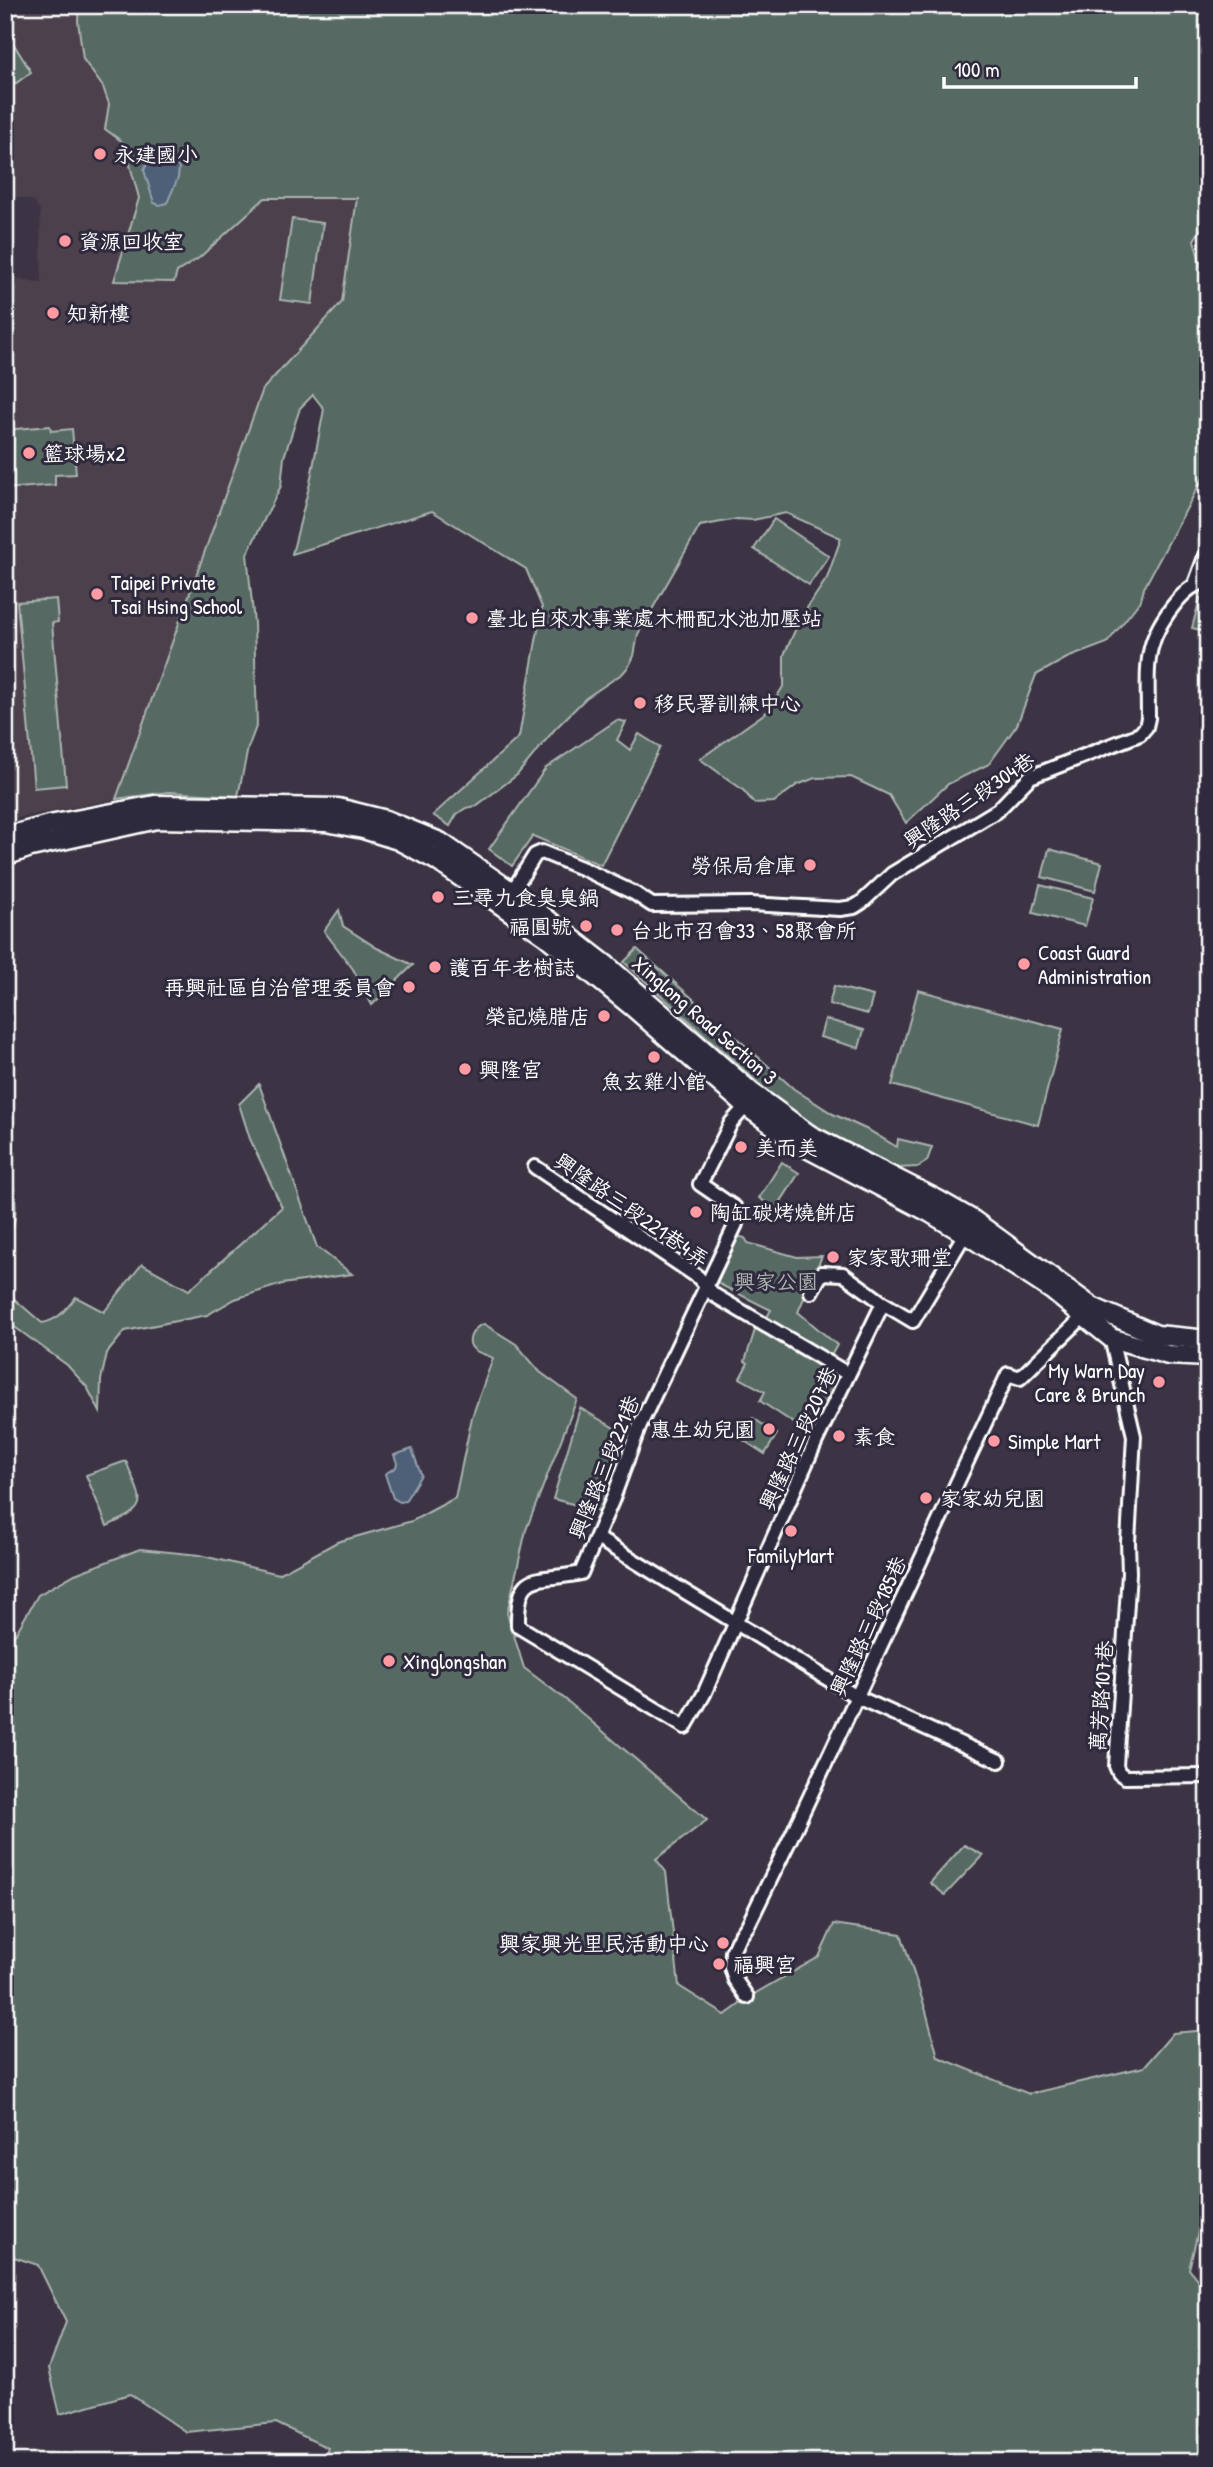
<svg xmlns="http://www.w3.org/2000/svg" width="1213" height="2467" viewBox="0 0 1213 2467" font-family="'Patrick Hand','LXGW WenKai TC',sans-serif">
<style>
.built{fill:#4c414c}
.green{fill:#576962;stroke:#abb4b0;stroke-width:2}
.water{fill:#4d6178;stroke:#94a0ae;stroke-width:2}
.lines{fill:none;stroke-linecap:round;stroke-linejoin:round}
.minor-casing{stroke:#fff;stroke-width:18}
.secondary-casing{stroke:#fff;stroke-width:23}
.minor{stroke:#2f2a3d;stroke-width:12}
.secondary{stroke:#2f2a3d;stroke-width:18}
.poi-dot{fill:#ff9aa2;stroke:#2f2a3d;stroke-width:2.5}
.labels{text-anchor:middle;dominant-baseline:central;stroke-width:6;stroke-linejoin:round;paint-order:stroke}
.poi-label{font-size:21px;fill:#fff;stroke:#2f2a3d;text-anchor:start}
.street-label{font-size:21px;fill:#fff;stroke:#2f2a3d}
.park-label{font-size:21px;fill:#abb4b0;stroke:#2f2a3d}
</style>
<rect width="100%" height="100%" fill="#3c3444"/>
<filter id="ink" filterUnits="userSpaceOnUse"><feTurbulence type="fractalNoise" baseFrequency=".0143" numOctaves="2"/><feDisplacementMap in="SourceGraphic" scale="14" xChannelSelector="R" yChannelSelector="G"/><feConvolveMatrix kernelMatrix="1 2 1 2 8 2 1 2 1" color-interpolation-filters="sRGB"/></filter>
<g filter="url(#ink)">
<!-- built -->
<polygon class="built" points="5,5 79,5 78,21 83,59 103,87 112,113 158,103 176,71 188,70 133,219 114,281 177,272 199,258 265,198 358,198 342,302 263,389 116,799 5,820 5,277 42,283 40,211 34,201 5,194"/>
<!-- green -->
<g class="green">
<polygon points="79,5 1208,5 1208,218 1194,240 1208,290 1208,477 1204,476 1144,588 1141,600 1107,643 1067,658 1036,675 1017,725 989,764 948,784 906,823 889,795 851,777 815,778 797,785 774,802 754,803 743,790 700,759 768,711 784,685 784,655 801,617 827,578 841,538 786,513 753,520 737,519 700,526 638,634 634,656 629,666 623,673 586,698 555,729 517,775 476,806 466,808 457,814 450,826 433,815 519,737 542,607 526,569 432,511 292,554 310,483 324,409 313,395 300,408 284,457 281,486 247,554 254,623 257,724 248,748 238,796 168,792 116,799 263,389 342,302 357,198 265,198 199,258 177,272 174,282 114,281 139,198 124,143 105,129 109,104 103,87 83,59 78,21"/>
<polygon points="5,30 31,72 15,84 5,70"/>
<polygon points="292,219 323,223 312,304 280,300"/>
<polygon points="50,426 51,431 72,429 76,474 55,475 55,485 5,489 5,430"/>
<polygon points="774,519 829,556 809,585 754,549"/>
<polygon points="1200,598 1208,600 1208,632 1192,628"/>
<polygon points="56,599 58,622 52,623 66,785 34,788 17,602"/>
<polygon points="617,720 626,722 617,740 630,750 639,734 660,747 601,865 533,836 512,866 489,849 546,768"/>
<polygon points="1049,849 1102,863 1095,891 1042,877"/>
<polygon points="1040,885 1093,898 1085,926 1033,913"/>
<polygon points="339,910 343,926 377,948 413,965 372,1005 353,969 324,931"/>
<polygon points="637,949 794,1089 833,1114 870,1131 897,1147 898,1139 932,1147 927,1161 918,1167 898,1168 808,1122 767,1091 624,962"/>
<polygon points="834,986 873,996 868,1014 829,1004"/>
<polygon points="918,990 1063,1029 1038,1125 892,1085"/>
<polygon points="825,1019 864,1030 859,1048 820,1037"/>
<path d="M 259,1084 L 317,1247 L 352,1274 L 282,1284 L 235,1299 L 207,1315 L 125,1331 L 107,1353 L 101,1380 L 100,1412 L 87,1387 L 67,1365 L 5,1320 L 5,1291 L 42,1323 C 59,1320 66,1309 76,1297 L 104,1312 L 142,1264 L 189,1290 L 282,1207 L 250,1139 L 239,1104 Z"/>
<path d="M 5,1153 C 13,1180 24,1218 5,1243 Z"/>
<polygon points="782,1162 799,1173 776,1209 759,1198"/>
<polygon points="737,1236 745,1238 748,1243 797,1257 822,1256 798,1312 837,1345 830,1358 783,1332 767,1317 771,1310 717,1283"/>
<path d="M 484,1324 L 516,1344 L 540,1372 L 577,1399 L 526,1530 L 507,1613 L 524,1668 L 565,1699 L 707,1820 L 656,1859 L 666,1872 L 679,1986 L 725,2015 L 754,1994 L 819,1957 L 834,1924 L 901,1934 L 926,2011 L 938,2057 L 1029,2094 L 1144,2067 L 1173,2033 L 1208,2030 L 1208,2191 L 1189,2269 L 1208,2293 L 1208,2462 L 323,2462 L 328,2448 L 276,2423 L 186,2432 L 130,2394 L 60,2414 L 49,2368 L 66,2322 L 38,2265 L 5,2254 L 5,1645 L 16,1633 L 38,1595 L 75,1574 L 140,1549 L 199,1555 L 279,1574 L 337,1542 L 412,1521 L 455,1498 L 472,1417 L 493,1358 C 488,1355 481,1354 476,1351 C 463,1343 473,1327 484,1324 Z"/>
<polygon points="756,1327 840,1375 812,1435 760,1401 765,1392 740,1378 748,1363 745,1361"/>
<polygon points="580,1408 628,1436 600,1511 553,1499"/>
<polygon points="753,1418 777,1434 765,1454 740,1438"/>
<path d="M 126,1461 C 142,1503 152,1506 107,1526 L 86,1475 Z"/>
<polygon points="964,1845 983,1855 945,1895 930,1883"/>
</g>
<!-- water -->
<g class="water">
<polygon points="162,156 174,161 179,168 178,178 167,203 160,205 154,203 144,170 149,160"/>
<polygon points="412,1449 421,1475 405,1501 400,1502 393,1498 385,1474 396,1467 397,1463 394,1455"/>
</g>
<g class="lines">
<!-- minor casing -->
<g class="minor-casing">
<g id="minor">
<polyline points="1195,584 1208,549"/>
<path d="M 505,892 L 512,892 L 535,855 L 542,852 L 586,870 L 634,893 L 652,905 L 751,904 L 840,909 L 854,907 L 862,902 L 892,874 L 998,810 L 1030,777 L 1140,734 L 1146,727 L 1148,718 C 1148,666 1142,643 1177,601 C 1186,591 1194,583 1208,582"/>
<path d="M 746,1106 L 731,1123 L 700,1184 L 735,1208 L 736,1224 L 640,1425 L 612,1501 L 581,1573 C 537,1583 517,1567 518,1626 L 685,1727 L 704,1694 L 816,1441 L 883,1303 L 913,1321 L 969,1227"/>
<polyline points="535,1167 698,1277 714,1295 848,1374"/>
<polyline points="811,1292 822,1273 843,1274 883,1303"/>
<polyline points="1111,1338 1134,1436 1128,1542 1129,1573 1116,1766 1119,1773 1125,1777 1208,1776"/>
<polyline points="597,1538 857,1697 999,1761"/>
<polyline points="747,1997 735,1980 731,1967 732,1952 738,1939 748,1925 791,1837 1008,1374 1020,1378 1088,1312"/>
</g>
</g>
<!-- secondary casing -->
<g class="secondary-casing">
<g id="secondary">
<polyline points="5,837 49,825 155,805 338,808 386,820 440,842 512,892 605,964 751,1092 810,1135 938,1200 973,1220 1092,1307 1157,1335 1208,1340"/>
<polyline points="5,856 31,847 157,819 326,822 363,829 398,840 436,860 546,936 634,1008 746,1106 801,1145 929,1212 972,1238 1053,1291 1111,1338 1168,1355 1208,1357"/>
</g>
</g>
<!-- minor -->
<use href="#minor" class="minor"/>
<!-- secondary -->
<use href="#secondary" class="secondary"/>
</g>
</g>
<!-- markers -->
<g class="poi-dot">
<circle cx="100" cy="154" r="7"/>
<circle cx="65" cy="241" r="7"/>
<circle cx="53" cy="313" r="7"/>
<circle cx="29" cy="453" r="7"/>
<circle cx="97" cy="594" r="7"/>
<circle cx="472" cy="618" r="7"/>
<circle cx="640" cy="703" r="7"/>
<circle cx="810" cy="865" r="7"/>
<circle cx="438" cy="897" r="7"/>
<circle cx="586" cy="926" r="7"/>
<circle cx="617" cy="930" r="7"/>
<circle cx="1024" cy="964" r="7"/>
<circle cx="435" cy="967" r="7"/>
<circle cx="409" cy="987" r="7"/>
<circle cx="604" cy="1016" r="7"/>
<circle cx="654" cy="1057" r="7"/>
<circle cx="465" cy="1069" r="7"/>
<circle cx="741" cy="1147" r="7"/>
<circle cx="696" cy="1212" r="7"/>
<circle cx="833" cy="1257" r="7"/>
<circle cx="1159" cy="1382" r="7"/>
<circle cx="769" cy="1429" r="7"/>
<circle cx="839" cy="1436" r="7"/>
<circle cx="994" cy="1441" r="7"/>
<circle cx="926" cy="1498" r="7"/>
<circle cx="791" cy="1531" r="7"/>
<circle cx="389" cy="1661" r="7"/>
<circle cx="723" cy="1943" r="7"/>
<circle cx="719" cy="1964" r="7"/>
</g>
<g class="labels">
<!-- poi labels -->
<g class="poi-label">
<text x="114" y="154">永建國小</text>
<text x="79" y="241">資源回收室</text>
<text x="67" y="313">知新樓</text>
<text x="43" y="453">籃球場x2</text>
<text x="111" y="582">Taipei Private<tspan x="111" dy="24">Tsai Hsing School</tspan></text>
<text x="486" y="618">臺北自來水事業處木柵配水池加壓站</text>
<text x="654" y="703">移民署訓練中心</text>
<text x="796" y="865" text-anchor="end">勞保局倉庫</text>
<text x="452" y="897">三尋九食臭臭鍋</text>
<text x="572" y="926" text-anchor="end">福圓號</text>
<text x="631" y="930">台北市召會33、58聚會所</text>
<text x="1038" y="952">Coast Guard<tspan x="1038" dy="24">Administration</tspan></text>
<text x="449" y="967">護百年老樹誌</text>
<text x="395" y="987" text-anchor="end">再興社區自治管理委員會</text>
<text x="590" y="1016" text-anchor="end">榮記燒腊店</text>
<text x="479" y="1069">興隆宮</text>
<text x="654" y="1081" text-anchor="middle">魚玄雞小館</text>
<text x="755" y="1147">美而美</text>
<text x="710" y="1212">陶缸碳烤燒餅店</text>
<text x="847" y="1257">家家歌珊堂</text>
<text x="1145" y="1370" text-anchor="end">My Warn Day<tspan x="1145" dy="24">Care &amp; Brunch</tspan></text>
<text x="755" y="1429" text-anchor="end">惠生幼兒園</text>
<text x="853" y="1436">素食</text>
<text x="1008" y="1441">Simple Mart</text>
<text x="940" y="1498">家家幼兒園</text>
<text x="791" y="1555" text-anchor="middle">FamilyMart</text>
<text x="403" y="1661">Xinglongshan</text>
<text x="709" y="1943" text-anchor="end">興家興光里民活動中心</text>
<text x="733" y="1964">福興宮</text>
</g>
<!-- street labels -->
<g class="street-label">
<text transform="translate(969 800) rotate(-34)">興隆路三段304巷</text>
<text transform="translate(705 1020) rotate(41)">Xinglong Road Section 3</text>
<text transform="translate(632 1210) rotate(35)">興隆路三段221巷4弄</text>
<text transform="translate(798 1438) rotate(-65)">興隆路三段207巷</text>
<text transform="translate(604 1467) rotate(-68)">興隆路三段221巷</text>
<text transform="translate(868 1626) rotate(-65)">興隆路三段185巷</text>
<text transform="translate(1101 1696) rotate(-86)">萬芳路107巷</text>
</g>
<!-- park labels -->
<g class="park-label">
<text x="776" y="1281">興家公園</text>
</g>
</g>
<!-- margin -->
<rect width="1213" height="2467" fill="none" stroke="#2f2a3d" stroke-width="28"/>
<rect x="14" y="14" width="1185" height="2439" fill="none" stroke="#fff" stroke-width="2.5" filter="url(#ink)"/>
<!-- scale -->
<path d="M944 77v10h192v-10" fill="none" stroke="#ffffff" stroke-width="3.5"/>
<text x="954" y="77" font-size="21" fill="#ffffff" stroke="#2f2a3d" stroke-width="5" paint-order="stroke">100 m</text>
</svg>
